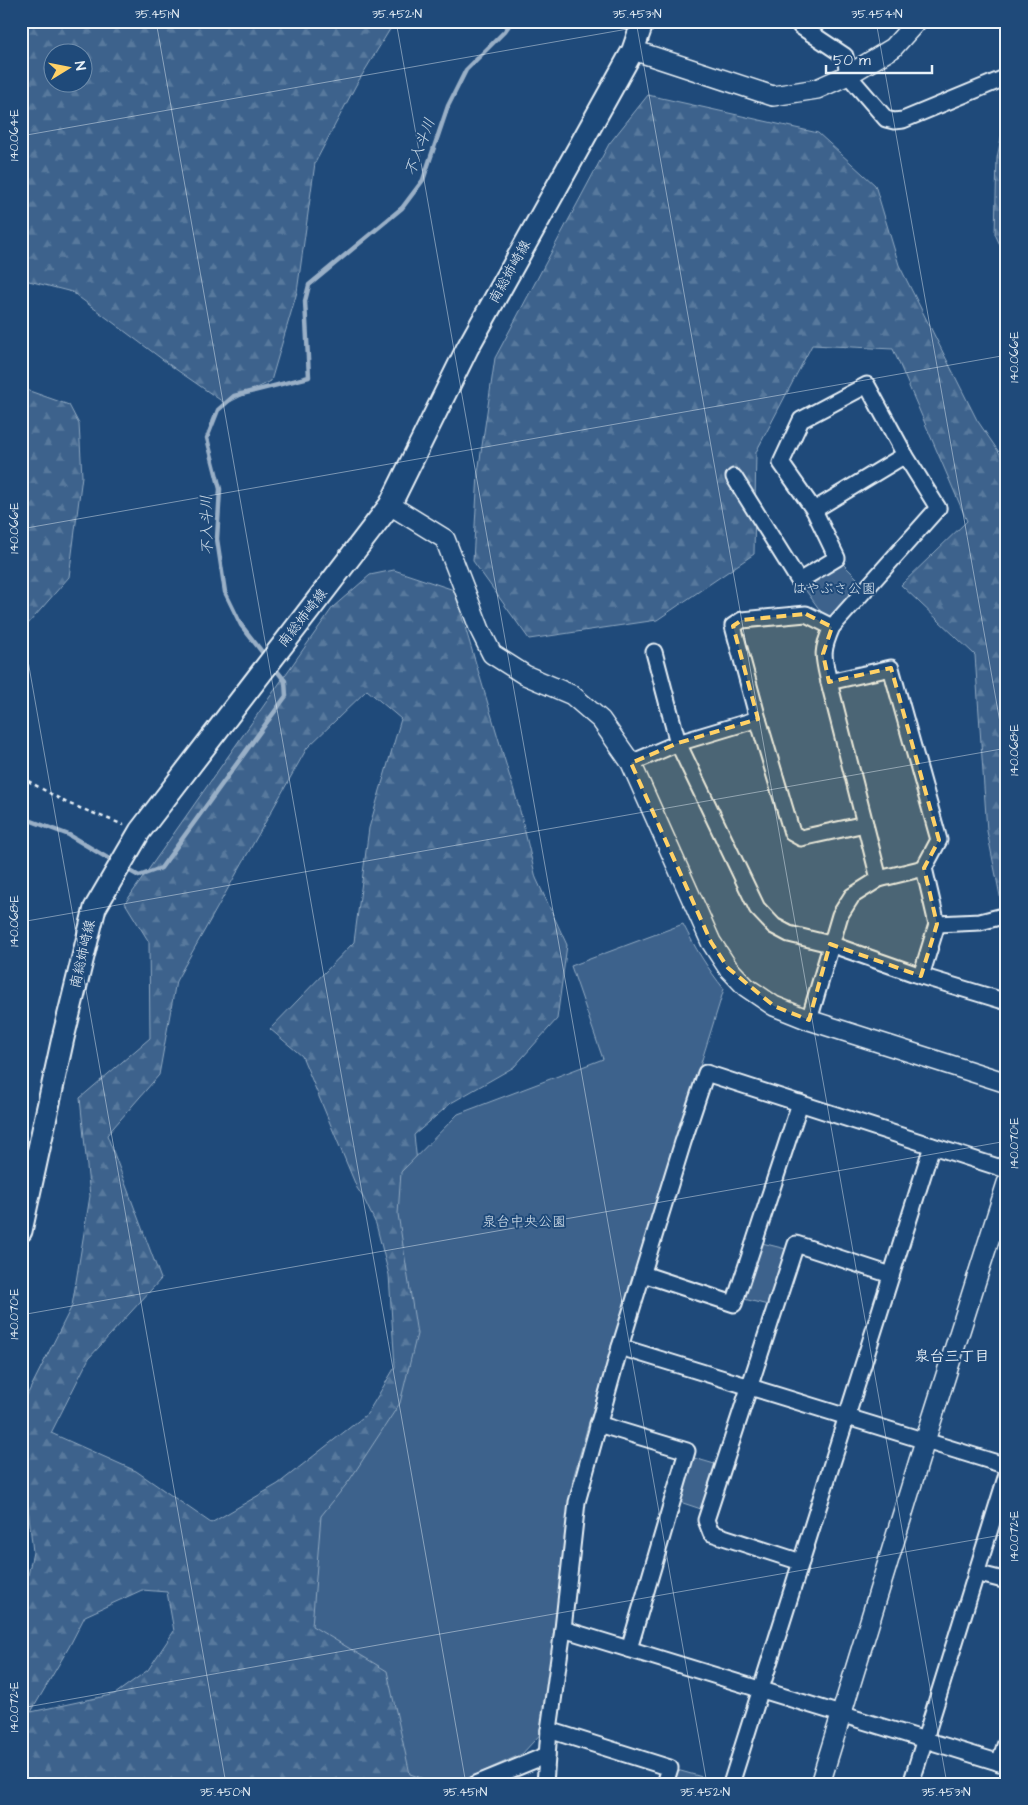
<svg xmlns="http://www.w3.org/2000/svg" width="1028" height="1805" viewBox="0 0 1028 1805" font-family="'Architects Daughter','Klee One',sans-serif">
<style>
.forest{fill:url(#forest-firs);stroke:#92aac2;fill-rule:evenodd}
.park{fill:#3c628c;stroke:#92aac2}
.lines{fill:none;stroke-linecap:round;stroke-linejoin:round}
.stream{stroke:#9ab0c7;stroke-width:4.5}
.minor-casing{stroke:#e8f1f8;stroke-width:19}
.tertiary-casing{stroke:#e8f1f8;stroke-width:22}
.secondary-casing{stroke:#e8f1f8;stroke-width:25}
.path{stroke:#e8f1f8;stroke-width:2.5;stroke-dasharray:4 4;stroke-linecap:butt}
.minor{stroke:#1f4a7a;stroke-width:15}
.tertiary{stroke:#1f4a7a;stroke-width:19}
.secondary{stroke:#1f4a7a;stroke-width:21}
.marked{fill:#ffd166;fill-opacity:0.2;stroke:#ffd166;stroke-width:4;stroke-dasharray:10 6;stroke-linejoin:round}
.ticks{fill:none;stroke:#e8f1f8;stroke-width:1;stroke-opacity:0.45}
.labels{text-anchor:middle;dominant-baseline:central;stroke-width:4;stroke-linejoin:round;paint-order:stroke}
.street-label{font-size:14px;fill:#e8f1f8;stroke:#1f4a7a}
.park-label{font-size:14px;fill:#d7e3ed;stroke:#1f4a7a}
.water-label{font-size:15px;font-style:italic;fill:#d4e1ec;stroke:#1f4a7a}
.neighbourhood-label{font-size:15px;font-weight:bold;fill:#e8f1f8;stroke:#1f4a7a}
.neatline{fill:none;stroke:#e8f1f8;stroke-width:2}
.ticks-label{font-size:12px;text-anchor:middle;fill:#e8f1f8}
</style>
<defs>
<pattern id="forest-firs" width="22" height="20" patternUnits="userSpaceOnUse" patternTransform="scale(1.25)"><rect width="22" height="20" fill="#3c628c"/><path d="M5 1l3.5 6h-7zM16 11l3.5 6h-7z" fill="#58799d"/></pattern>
</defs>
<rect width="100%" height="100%" fill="#1f4a7a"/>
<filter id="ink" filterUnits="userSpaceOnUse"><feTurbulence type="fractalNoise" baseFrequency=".02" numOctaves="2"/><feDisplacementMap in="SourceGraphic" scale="10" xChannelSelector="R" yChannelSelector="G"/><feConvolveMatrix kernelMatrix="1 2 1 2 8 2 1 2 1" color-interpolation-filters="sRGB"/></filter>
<g filter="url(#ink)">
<!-- forest -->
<g class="forest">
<path d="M 21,21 L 395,21 L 356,85 L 315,163 L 297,292 L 271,381 L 226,404 L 174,368 L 72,292 L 21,279 ZM 52,52 L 82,52 L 82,82 L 52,82 Z"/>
<polygon points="648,95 818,133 875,185 899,265 977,420 1007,464 1007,901 1001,901 987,831 975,655 901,585 967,521 893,349 812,345 756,452 754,554 657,620 529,639 473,561 478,473 495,358 609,144"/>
<polygon points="1007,108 1007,260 995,234 997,158"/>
<polygon points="21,388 69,405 79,424 82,476 69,577 21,632"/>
<path d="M 394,570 L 454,590 L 520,811 L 536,878 L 567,945 L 557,1019 L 514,1067 L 451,1103 L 414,1135 L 423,1217 L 417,1670 L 447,1784 L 21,1784 L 22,1603 L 33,1552 L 21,1445 L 21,1407 L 72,1306 L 90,1196 L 80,1098 L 150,1038 L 149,942 L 125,903 L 333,607 L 370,575 ZM 367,690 L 401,719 L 369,828 L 354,942 L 270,1029 L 302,1056 L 357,1188 L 363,1197 L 376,1224 L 389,1275 L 395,1367 L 367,1414 L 278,1484 L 211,1523 L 136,1471 L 51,1433 L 89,1358 L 161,1279 L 107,1135 L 159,1075 L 176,981 L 307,748 ZM 142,1590 L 167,1592 L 174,1631 L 148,1670 L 115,1694 L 31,1712 L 69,1647 L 85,1616 Z"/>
</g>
<!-- park -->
<g class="park">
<polygon points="837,558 867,588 832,627 799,581"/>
<path d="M 683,924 C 695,948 708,969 724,989 L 587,1429 L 573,1479 L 563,1550 L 546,1728 L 522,1754 L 455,1784 L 438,1784 L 410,1774 L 387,1671 L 312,1626 L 321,1516 L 349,1481 L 400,1403 L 417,1334 L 398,1214 L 401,1172 L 458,1114 L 603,1059 L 571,966 Z"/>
<polygon points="762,1243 786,1249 768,1305 744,1299"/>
<polygon points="694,1458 718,1465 704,1510 680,1502"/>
<polygon points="670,1768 727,1784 665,1784"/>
</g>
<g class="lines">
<!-- stream -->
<g class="stream">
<polyline points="266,657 241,625 225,592 217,539 220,489 207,438 218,410 234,396 309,377 305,301 309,285 402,208 423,180 448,106 466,70 505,31 512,21"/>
<polyline points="21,817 69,835 114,862"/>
<polyline points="125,868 139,876 161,868 286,696 285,681 274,667"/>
</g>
<!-- minor casing -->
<g class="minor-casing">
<g id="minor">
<polyline points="803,21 800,26 845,56 848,75 886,119 894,121 903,120 1007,77"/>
<path d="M 734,477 L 799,581 L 837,558 L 814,510 L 781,463 L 801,420 L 867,385 L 905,455 L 938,508 L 832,627 C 821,652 823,656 829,682 L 879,879"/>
<polyline points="814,510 905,455"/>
<polyline points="832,627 806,614 742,620 733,626 758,719 792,833 801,838 865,824"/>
<polyline points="654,652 678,743 757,908 774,926 789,934 830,944 921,976 1007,1002"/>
<polyline points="829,682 891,668 939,840 924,868 937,924 921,976"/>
<polyline points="631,763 678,743 758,719"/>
<polyline points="937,924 980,922 1007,915"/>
<polyline points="809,1020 840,915 852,896 879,879 924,868"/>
<polyline points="643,1274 734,1304 800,1103"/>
<polyline points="620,1347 1007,1466"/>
<polyline points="598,1424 687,1451 629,1649"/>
<polyline points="801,1562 711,1533 706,1520 796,1244 891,1275"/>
<polyline points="976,1573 1007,1581"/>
<polyline points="563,1629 1007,1765"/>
<polyline points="549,1730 670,1768 665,1784"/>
<polyline points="999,1763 1007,1740"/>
<polyline points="476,1784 547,1755"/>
<polyline points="545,1784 549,1730 563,1629 577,1502 620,1347 683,1142 706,1073 1007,1170"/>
<polyline points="731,1784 932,1146"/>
<polyline points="911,1784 1007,1474"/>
</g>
</g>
<!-- tertiary casing -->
<g class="tertiary-casing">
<g id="tertiary">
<polyline points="633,50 773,96 817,89 848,75 893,48 917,21"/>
<polyline points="390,505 445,539 480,630 492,654 525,675 572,695 601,720 631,763 711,942 728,968 746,987 774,1006 809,1020 1007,1083"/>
<polyline points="820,1784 925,1441 1007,1183"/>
</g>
</g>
<!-- secondary casing -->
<g class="secondary-casing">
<polyline id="secondary" points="21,1231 63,1038 95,908 140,831 390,505 467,349 633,50 643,21"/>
</g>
<!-- path -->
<polyline class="path" points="21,777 67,803 124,825"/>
<!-- minor -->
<use href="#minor" class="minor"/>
<!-- tertiary -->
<use href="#tertiary" class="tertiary"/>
<!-- secondary -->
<use href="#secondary" class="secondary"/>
</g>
</g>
<!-- marked area -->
<path class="marked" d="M 806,614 L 832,627 L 823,654 L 829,682 L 891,668 L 939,840 L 924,868 L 937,924 L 921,976 L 830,944 L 809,1020 L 774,1006 L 728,968 L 711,942 L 631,763 L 678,743 L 758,719 L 733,626 L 742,620 Z"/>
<!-- ticks -->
<path class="ticks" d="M 156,21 L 466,1784M 396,21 L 707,1784M 636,21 L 947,1784M 876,21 L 1007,762M 21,136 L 673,21M 21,529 L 1007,355M 21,621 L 226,1784M 21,922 L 1007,748M 21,1315 L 1007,1141M 21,1708 L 1007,1534"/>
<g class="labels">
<!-- street labels -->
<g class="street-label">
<text transform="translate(510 272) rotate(-61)">南総姉崎線</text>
<text transform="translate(303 618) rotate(-52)">南総姉崎線</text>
<text transform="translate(83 954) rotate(-77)">南総姉崎線</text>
</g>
<!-- park labels -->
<g class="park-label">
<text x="834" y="589">はやぶさ公園</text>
<text x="524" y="1222">泉台中央公園</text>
</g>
<!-- water labels -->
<g class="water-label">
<text transform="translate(420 147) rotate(-69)">不入斗川</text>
<text transform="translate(207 525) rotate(-91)">不入斗川</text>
</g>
<!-- neighbourhood labels -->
<g class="neighbourhood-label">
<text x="952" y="1356">泉台三丁目</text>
</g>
</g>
<!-- margin -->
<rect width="1028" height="1805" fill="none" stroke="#1f4a7a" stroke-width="55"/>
<!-- north arrow -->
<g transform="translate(68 68) rotate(80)"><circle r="24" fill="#1f4a7a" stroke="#6f8dac"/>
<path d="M0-4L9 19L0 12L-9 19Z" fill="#ffd166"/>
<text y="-8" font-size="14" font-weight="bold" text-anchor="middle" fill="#e8f1f8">N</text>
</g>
<!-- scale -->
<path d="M826 65v8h106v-8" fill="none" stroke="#e8f1f8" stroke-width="2.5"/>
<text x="833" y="65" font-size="15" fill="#e8f1f8" stroke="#1f4a7a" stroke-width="4" paint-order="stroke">50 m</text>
<rect x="28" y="28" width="972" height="1750" class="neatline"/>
<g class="ticks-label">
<text x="157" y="18">35.451°N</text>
<text x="397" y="18">35.452°N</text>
<text x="637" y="18">35.453°N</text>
<text x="877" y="18">35.454°N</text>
<text transform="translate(14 135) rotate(-90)" y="4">140.064°E</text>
<text transform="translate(1014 357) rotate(-90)" y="4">140.066°E</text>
<text transform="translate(14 528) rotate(-90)" y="4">140.066°E</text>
<text transform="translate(1014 750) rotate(-90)" y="4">140.068°E</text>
<text transform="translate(14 921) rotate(-90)" y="4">140.068°E</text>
<text transform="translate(1014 1143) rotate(-90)" y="4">140.070°E</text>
<text transform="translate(14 1314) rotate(-90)" y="4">140.070°E</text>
<text transform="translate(1014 1536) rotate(-90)" y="4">140.072°E</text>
<text transform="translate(14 1707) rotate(-90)" y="4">140.072°E</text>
<text x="225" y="1796">35.450°N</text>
<text x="465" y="1796">35.451°N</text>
<text x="705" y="1796">35.452°N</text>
<text x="946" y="1796">35.453°N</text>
</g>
</svg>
